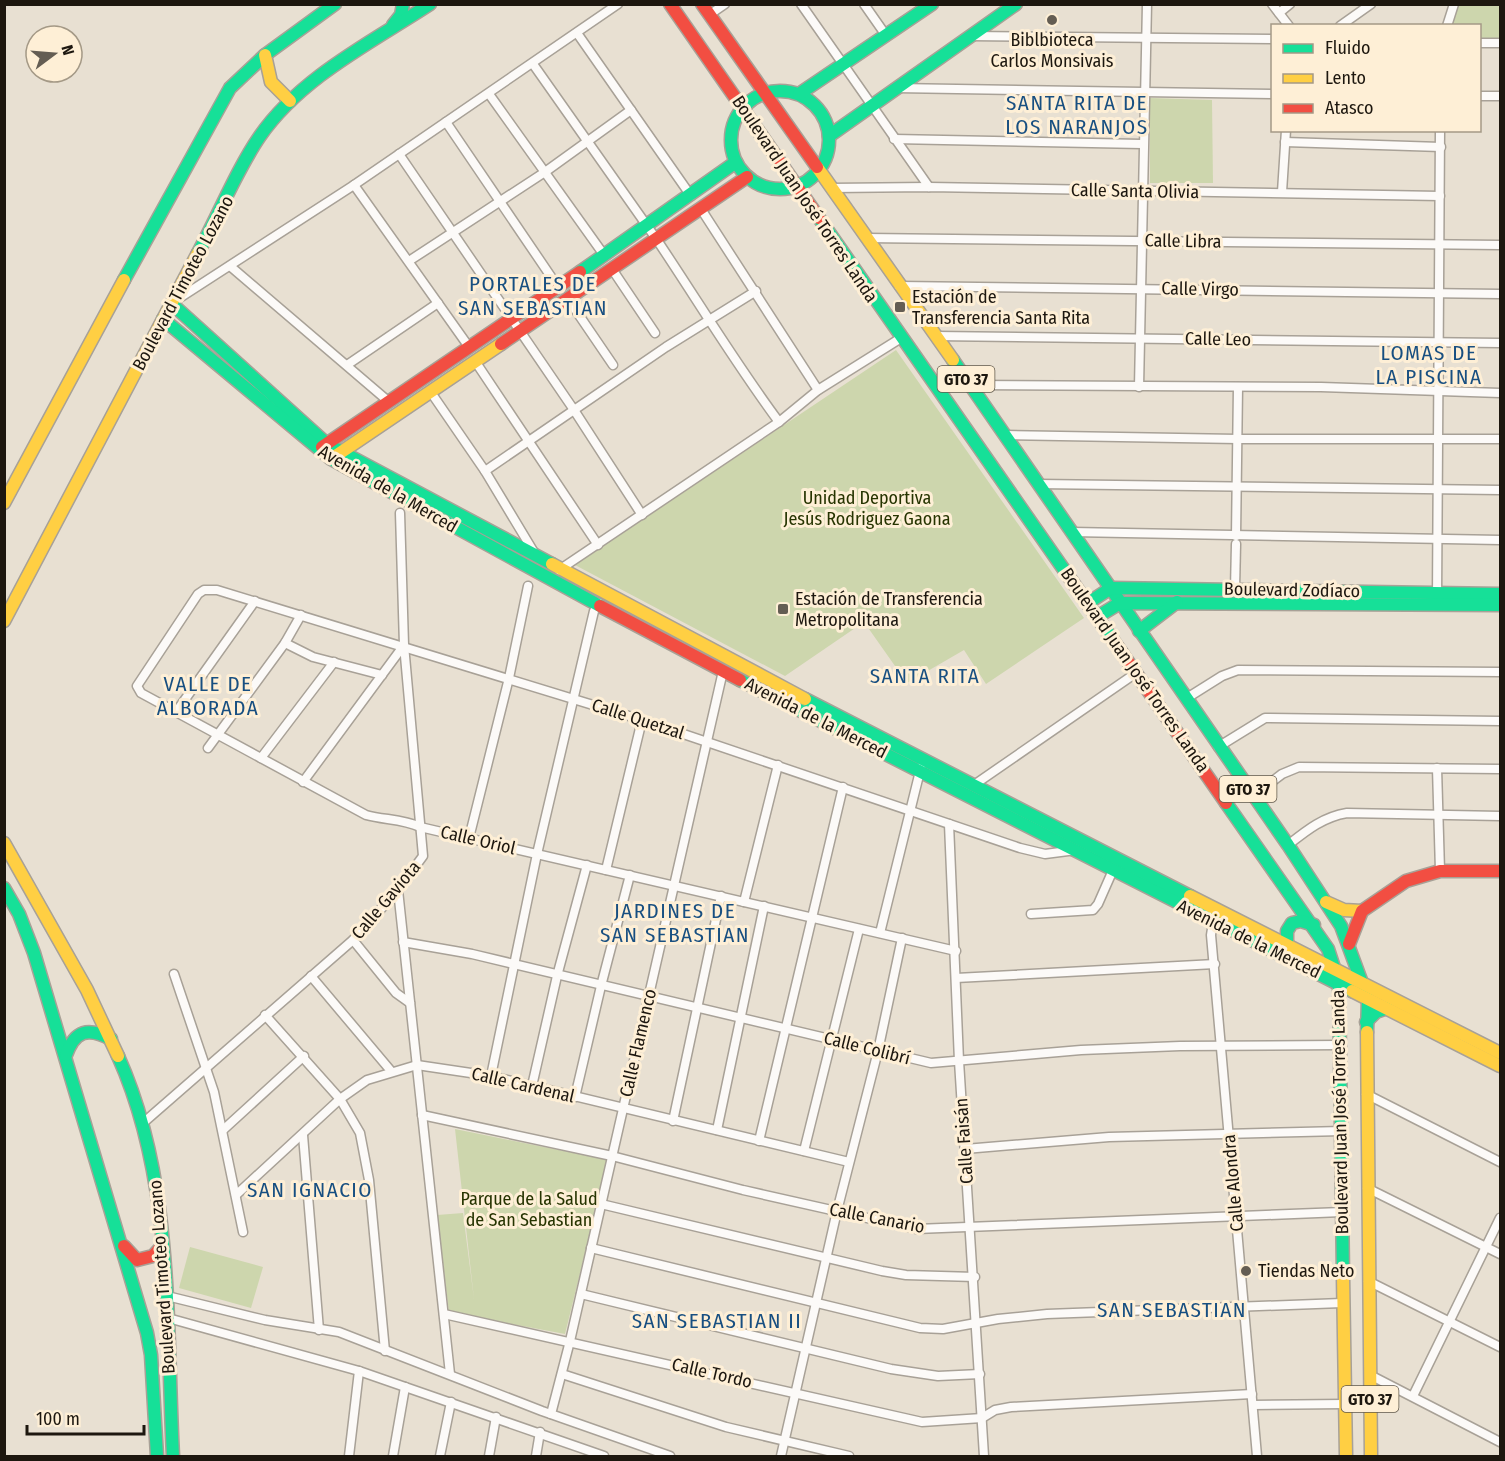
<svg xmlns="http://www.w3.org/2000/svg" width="1505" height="1461" viewBox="0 0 1505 1461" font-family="'Fira Sans Condensed',sans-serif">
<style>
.green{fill:#cdd6ad}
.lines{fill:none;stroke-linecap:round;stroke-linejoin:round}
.street-casing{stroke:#a8a197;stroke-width:11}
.fast-casing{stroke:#a8a197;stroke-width:15}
.slow-casing{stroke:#a8a197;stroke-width:15}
.jam-casing{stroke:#a8a197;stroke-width:15}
.street{stroke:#fcfaf8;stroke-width:8}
.fast{stroke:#16e098;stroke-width:12}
.slow{stroke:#ffcf43;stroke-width:12}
.jam{stroke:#f24e42;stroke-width:12}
.poi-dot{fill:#645d53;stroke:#feefd6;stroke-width:2}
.labels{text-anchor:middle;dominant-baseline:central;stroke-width:6;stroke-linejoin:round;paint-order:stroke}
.shield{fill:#feefd6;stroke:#60584b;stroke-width:1.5}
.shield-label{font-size:16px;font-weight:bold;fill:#1d170f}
.poi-label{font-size:18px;fill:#1d170f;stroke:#feefd6;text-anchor:start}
.street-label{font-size:18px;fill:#1d170f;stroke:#feefd6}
.park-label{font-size:18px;fill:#263400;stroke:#feefd6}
.quarter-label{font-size:21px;letter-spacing:1.5px;fill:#184f81;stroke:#feefd6}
</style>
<rect width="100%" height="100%" fill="#e8e0d2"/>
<!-- green -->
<g class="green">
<polygon points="1457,5 1500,5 1500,40 1480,40 1480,26 1449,26"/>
<polygon points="1150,98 1212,100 1213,183 1150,183"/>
<polygon points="896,350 1084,618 986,684 964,650 907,683 864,622 785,676 575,565"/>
<polygon points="455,1129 608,1160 565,1334 449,1312 437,1215 463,1213 474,1299"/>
<polygon points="190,1247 263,1267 251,1308 179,1288"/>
</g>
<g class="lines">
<!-- street casing -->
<g class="street-casing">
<g id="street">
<polyline points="801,4 929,187"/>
<polyline points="864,4 885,34"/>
<polyline points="1272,4 1289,26"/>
<polyline points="1279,13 1290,4"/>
<polyline points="709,15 725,4"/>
<polyline points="1340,26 1371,4"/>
<polyline points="1447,26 1454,4"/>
<polyline points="577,33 691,196"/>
<polyline points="970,36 1272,39"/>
<polyline points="1480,43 1500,43"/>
<path d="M 533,64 C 574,123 616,181 657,240 C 698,301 735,363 779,422"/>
<polyline points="896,88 1272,94"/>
<polyline points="489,94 604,255"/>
<polyline points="1480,96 1500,96"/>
<polyline points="446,122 558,287"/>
<polyline points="894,139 1142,144"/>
<polyline points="1285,142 1441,147"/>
<polyline points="399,154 574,410 642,515"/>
<polyline points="354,185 469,347"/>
<polyline points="831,188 929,187 1440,196"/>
<polyline points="1282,192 1286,130"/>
<polyline points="701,209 818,390"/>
<polyline points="866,238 1500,245"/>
<polyline points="409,261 545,172 631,110"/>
<polyline points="230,266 388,401"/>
<polyline points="612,269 655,333"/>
<polyline points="899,286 1500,294"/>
<polyline points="568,299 613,365"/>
<polyline points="175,301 354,185 618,4"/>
<polyline points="935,336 1500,343"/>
<polyline points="475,361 598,545"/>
<polyline points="347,365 438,303"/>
<polyline points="970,385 1321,387 1500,393"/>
<polyline points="1139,387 1147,4"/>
<polyline points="430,391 485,471 535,554"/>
<polyline points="1005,435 1238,439 1500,439"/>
<polyline points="485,471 666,347 756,291"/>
<polyline points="1038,484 1500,490"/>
<polyline points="1072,532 1500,540"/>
<polyline points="1236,536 1238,387"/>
<polyline points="559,570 779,422 818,390 901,338"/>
<polyline points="1235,589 1236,544"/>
<polyline points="1437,598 1440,130"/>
<polyline points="285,643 313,657 382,675"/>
<polyline points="1187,698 1222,676 1238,670 1500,672"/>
<polyline points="176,712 255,601"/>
<polyline points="1218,747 1265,718 1500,721"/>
<polyline points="208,748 285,643 301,615"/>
<polyline points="261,758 334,662"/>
<polyline points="1437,768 1440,871"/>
<polyline points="303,782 404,645"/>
<polyline points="974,785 1136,673"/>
<polyline points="1253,796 1282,774 1299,767 1500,769"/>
<polyline points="949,824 959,1061 984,1456"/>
<polyline points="469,838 509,678 528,586"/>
<path d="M 1288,845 C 1307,830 1323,817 1347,813 L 1500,816"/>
<polyline points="606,870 642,720"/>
<polyline points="398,890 450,1374"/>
<polyline points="744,902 778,765"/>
<polyline points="1031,914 1093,910 1098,904 1113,870"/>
<polyline points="1214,916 1211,935 1257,1456"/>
<polyline points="880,933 921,767"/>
<polyline points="353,940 396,993 410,1003"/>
<polyline points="403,942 472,954 931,1063 1081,1050 1180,1046 1339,1045"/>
<path d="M 956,951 L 420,827 C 403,819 384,820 366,815 L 141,693 L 137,686 L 198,594 L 204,590 L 217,590 L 642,720 L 1020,848 L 1045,854 L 1076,850"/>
<polyline points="174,974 214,1092 243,1232"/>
<polyline points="311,976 391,1071"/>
<polyline points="956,978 1215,964"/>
<polyline points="265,1015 340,1099 360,1133 369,1180 385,1351"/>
<polyline points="491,1076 537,854 594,611 599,603"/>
<polyline points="532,1086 557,976 587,865"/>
<polyline points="1366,1094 1500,1162"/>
<polyline points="575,1097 601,986 630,875"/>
<polyline points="422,1115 612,1156 743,1190 916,1229 1342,1212"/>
<polyline points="673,1121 721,896"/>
<polyline points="143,1123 353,940 398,890 423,856 404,645 400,513"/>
<polyline points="223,1130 304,1056"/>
<polyline points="717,1130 764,906"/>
<polyline points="303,1135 319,1330"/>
<polyline points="759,1141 843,787"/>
<polyline points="965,1149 1109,1137 1342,1131"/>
<polyline points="804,1151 859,929"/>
<polyline points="1367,1188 1500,1254"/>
<polyline points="236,1195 340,1099 367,1080 417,1065 491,1076 849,1162"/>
<polyline points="601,1204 882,1271 906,1275 975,1277"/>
<polyline points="591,1248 920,1328 943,1329 998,1319 1047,1314 1342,1303"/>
<polyline points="1368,1281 1500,1347"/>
<polyline points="581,1294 891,1369 938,1376 980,1374"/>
<polyline points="167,1296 265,1320 339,1332 542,1411 670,1456"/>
<polyline points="444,1314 922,1422 982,1418 995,1410 1011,1407 1252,1394"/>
<polyline points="168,1318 359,1371 604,1456"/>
<polyline points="562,1374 726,1427 849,1456"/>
<polyline points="1370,1375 1500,1442"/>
<polyline points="1413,1396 1500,1218"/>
<polyline points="1253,1405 1345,1404"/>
<polyline points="551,1414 570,1341 723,671"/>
<polyline points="349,1456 359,1371"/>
<polyline points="393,1456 405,1387"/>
<polyline points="440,1456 451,1402"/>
<polyline points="489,1456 496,1417"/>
<polyline points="536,1456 540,1432"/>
<polyline points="781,1456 837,1211 878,1051 902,938"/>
</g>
</g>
<!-- fast casing -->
<g class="fast-casing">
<g id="fast">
<polyline points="393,25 401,15 403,4"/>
<circle cx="780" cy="140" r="49"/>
<polyline points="799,94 932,4"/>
<polyline points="829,136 1016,4"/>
<polyline points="819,218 1122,653"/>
<path d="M 198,253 C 218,216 237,169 260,136 C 301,77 372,42 430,4"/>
<polyline points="580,272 736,162"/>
<polyline points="124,280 230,88 265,55 335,4"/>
<polyline points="172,304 327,444 552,564"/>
<polyline points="163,319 331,459 600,606"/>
<polyline points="953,360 1288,845 1341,926 1368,999 1367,1032"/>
<polyline points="1088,603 1111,588 1500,594"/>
<polyline points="1097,617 1120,603 1500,605"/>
<polyline points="1139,631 1177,602"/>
<polyline points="740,680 1352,991"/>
<polyline points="805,699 1190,896"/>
<polyline points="1226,803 1328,949 1339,983 1343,1276"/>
<polyline points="4,888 19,914 34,953 147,1333 151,1355 157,1456"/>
<polyline points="1287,945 1287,931 1292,923 1301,921 1314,925"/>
<polyline points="1366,1022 1376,1012 1387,1008"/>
<path d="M 66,1055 C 75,1030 88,1027 111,1039"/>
<path d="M 118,1056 C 174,1180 166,1323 173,1456"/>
</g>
</g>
<!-- slow casing -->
<g class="slow-casing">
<g id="slow">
<polyline points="265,55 271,82 290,101"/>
<polyline points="817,167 953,360"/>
<polyline points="337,455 501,344"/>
<polyline points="4,503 124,280"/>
<polyline points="552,564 805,699"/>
<polyline points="4,621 198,253"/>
<polyline points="4,843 87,990 118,1056"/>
<polyline points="1190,896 1500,1053"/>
<polyline points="1326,902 1344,910 1362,911"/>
<polyline points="1352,991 1500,1066"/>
<polyline points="1367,1032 1371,1456"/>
<polyline points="1343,1276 1346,1456"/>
</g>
</g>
<!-- jam casing -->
<g class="jam-casing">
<g id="jam">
<polyline points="670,4 819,218"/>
<polyline points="702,4 817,167"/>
<polyline points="501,344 747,177"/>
<polyline points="322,447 580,272"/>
<polyline points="600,606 740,680"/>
<polyline points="1122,653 1226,803"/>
<polyline points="1349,944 1362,911 1406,881 1440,871 1500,871"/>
<polyline points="124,1246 137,1260 153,1256 162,1246"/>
</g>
</g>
<!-- street -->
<use href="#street" class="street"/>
<!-- fast -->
<use href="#fast" class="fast"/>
<!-- slow -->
<use href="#slow" class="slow"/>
<!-- jam -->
<use href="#jam" class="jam"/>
</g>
<!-- markers -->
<g class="poi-dot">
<circle cx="1052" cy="20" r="6"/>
<rect x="894" y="301" width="12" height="12" rx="3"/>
<rect x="777" y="603" width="12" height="12" rx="3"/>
<circle cx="1246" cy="1271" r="6"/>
</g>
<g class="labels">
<!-- shield labels -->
<g class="shield">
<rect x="937.5" y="366" width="57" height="26" rx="4.5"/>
<rect x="1219.5" y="776" width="57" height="26" rx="4.5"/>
<rect x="1341.5" y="1386" width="57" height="26" rx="4.5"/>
</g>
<g class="shield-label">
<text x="966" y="379">GTO 37</text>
<text x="1248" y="789">GTO 37</text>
<text x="1370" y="1399">GTO 37</text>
</g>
<!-- poi labels -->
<g class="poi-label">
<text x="1052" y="40" text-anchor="middle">Biblbioteca<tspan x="1052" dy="21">Carlos Monsivais</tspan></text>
<text x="912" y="297">Estación de<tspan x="912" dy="21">Transferencia Santa Rita</tspan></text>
<text x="795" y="599">Estación de Transferencia<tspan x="795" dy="21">Metropolitana</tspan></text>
<text x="1258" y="1271">Tiendas Neto</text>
</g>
<!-- street labels -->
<g class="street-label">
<text transform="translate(1135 191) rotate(1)">Calle Santa Olivia</text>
<text transform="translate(805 199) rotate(56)">Boulevard Juan José Torres Landa</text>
<text transform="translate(1183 241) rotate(1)">Calle Libra</text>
<text transform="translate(183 283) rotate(-62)">Boulevard Timoteo Lozano</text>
<text transform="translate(1200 289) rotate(1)">Calle Virgo</text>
<text transform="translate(1218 339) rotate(1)">Calle Leo</text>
<text transform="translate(388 489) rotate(30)">Avenida de la Merced</text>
<text transform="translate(1292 590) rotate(1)">Boulevard Zodíaco</text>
<text transform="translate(1135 670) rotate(55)">Boulevard Juan José Torres Landa</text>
<text transform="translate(816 718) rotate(27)">Avenida de la Merced</text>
<text transform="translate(638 719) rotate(18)">Calle Quetzal</text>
<text transform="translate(478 840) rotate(13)">Calle Oriol</text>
<text transform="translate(386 900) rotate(-50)">Calle Gaviota</text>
<text transform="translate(1249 939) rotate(26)">Avenida de la Merced</text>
<text transform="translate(638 1043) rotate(-77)">Calle Flamenco</text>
<text transform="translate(867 1048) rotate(14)">Calle Colibrí</text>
<text transform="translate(523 1085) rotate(13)">Calle Cardenal</text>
<text transform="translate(1340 1112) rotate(-91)">Boulevard Juan José Torres Landa</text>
<text transform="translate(964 1141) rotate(-94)">Calle Faisán</text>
<text transform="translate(1233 1183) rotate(-95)">Calle Alondra</text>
<text transform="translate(877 1218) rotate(11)">Calle Canario</text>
<text transform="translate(162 1277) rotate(-94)">Boulevard Timoteo Lozano</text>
<text transform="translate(712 1373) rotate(13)">Calle Tordo</text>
</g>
<!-- park labels -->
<g class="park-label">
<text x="867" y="498">Unidad Deportiva<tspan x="867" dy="21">Jesús Rodriguez Gaona</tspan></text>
<text x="529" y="1199">Parque de la Salud<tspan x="529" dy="21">de San Sebastian</tspan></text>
</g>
<!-- quarter labels -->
<g class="quarter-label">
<text x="1077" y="103">SANTA RITA DE<tspan x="1077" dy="24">LOS NARANJOS</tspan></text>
<text x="533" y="284">PORTALES DE<tspan x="533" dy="24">SAN SEBASTIAN</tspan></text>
<text x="1429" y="353">LOMAS DE<tspan x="1429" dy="24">LA PISCINA</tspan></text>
<text x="925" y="676">SANTA RITA</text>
<text x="208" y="684">VALLE DE<tspan x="208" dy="24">ALBORADA</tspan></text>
<text x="675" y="911">JARDINES DE<tspan x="675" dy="24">SAN SEBASTIAN</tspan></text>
<text x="310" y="1190">SAN IGNACIO</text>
<text x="1172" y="1310">SAN SEBASTIAN</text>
<text x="717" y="1321">SAN SEBASTIAN II</text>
</g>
</g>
<!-- border -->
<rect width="1505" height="1461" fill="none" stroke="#1d170f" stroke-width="12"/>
<!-- legend -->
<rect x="1271" y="24" width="210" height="108" fill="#feefd6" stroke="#a49986" stroke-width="1.5"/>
<rect x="1283" y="44" width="30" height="9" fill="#16e098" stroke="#a49986" stroke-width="1.5"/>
<text x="1325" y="54" font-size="18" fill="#1d170f">Fluido</text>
<rect x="1283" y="74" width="30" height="9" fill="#ffcf43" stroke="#a49986" stroke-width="1.5"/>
<text x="1325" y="84" font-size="18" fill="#1d170f">Lento</text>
<rect x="1283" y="104" width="30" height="9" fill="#f24e42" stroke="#a49986" stroke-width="1.5"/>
<text x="1325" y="114" font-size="18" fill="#1d170f">Atasco</text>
<!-- north arrow -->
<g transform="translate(54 54) rotate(74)"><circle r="28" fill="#feefd6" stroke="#a49986" stroke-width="1.5"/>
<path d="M0-4.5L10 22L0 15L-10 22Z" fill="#645d53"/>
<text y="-9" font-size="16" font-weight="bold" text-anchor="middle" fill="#1d170f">N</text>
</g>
<!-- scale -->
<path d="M27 1425v9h117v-9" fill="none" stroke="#1d170f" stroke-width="3"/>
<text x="36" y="1425" font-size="18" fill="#1d170f" stroke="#feefd6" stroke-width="4.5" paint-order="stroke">100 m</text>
</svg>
